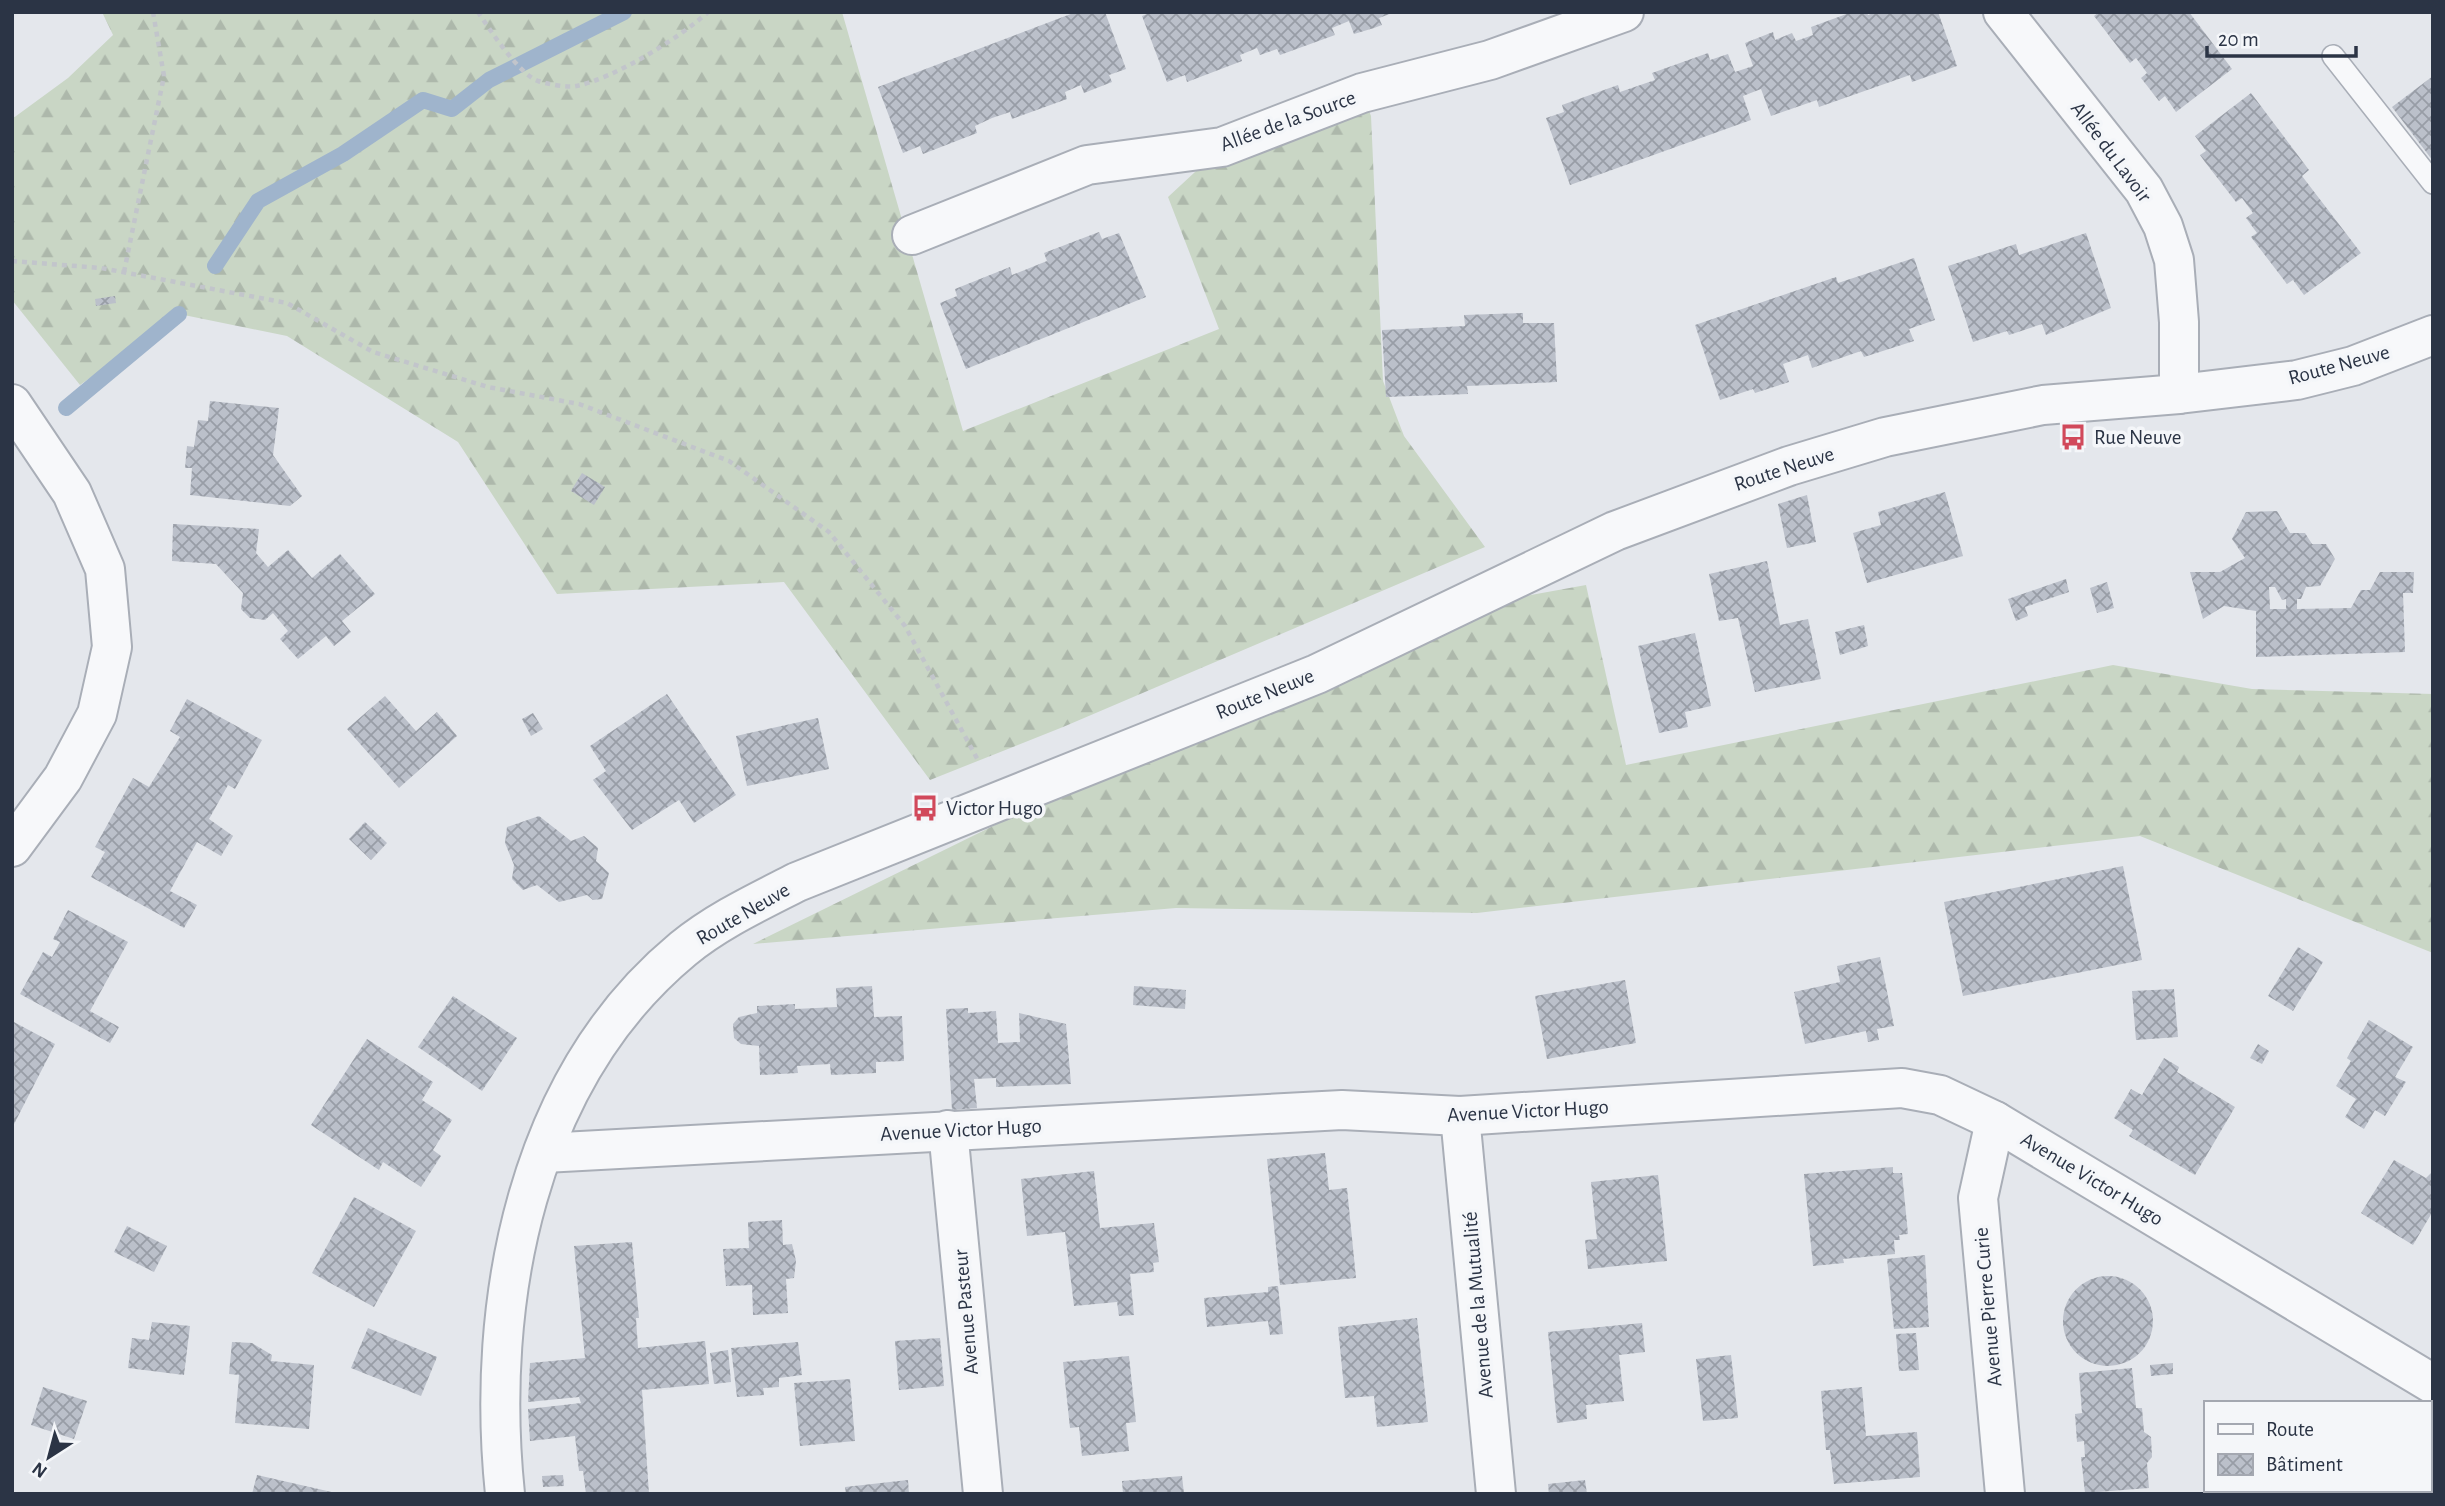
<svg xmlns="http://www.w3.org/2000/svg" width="2445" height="1506" viewBox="0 0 2445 1506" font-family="'Alegreya Sans',sans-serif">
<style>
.forest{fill:url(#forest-firs)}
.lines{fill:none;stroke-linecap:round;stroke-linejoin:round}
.stream{stroke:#9fb4cc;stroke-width:16}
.building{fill:url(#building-cross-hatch);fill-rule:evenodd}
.service-casing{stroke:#a9aeb7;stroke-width:24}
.minor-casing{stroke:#a9aeb7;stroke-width:42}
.path{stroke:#c2c5cb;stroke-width:4.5;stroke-dasharray:5 5;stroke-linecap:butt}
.service{stroke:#f7f8fa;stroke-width:21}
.minor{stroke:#f7f8fa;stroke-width:38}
.labels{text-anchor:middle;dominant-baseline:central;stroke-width:7;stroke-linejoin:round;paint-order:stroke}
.street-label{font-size:21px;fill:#2b3445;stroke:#f4f6f9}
.poi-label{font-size:21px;fill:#2b3445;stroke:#f4f6f9;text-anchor:start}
</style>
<defs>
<pattern id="forest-firs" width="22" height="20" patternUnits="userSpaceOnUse" patternTransform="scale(1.75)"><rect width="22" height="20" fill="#c9d6c5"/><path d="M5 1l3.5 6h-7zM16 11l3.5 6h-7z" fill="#adb8ab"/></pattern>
<pattern id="building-cross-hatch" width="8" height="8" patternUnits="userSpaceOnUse" patternTransform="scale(1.75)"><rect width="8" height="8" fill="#bbc0ca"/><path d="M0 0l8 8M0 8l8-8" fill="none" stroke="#989da6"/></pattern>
</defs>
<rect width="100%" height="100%" fill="#e4e7ec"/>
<!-- forest -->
<g class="forest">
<polygon points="102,12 842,12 963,431 1219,329 1168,197 1222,147 1362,93 1371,116 1383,381 1404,436 1485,547 1063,727 930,780 784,582 557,594 458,442 287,336 179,314 80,385 12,300 12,119 68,78 113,35"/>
<polygon points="1586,585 1626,765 2113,665 2252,689 2433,694 2433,953 2140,836 1477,913 1176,908 753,944 1052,797 1508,599"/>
</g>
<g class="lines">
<!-- stream -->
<g class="stream">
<polyline points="215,266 258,201 343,154 423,100 452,109 489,80 624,12"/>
<polyline points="66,408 179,314"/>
</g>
</g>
<!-- building -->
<g class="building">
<polygon points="1076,12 1105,12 1126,69 1109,75 1112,82 1084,93 1081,85 1065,92 1067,99 1012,119 1010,112 992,118 975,126 977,133 923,154 920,146 903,153 878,87"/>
<polygon points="1152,12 1395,12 1379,18 1382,25 1374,28 1354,34 1349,21 1332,28 1335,35 1280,55 1277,49 1260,55 1257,48 1240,55 1242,61 1187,82 1185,75 1167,82 1142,16"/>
<polygon points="1852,12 1867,12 1868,15 1876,12 1938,12 1957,66 1912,82 1910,75 1819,107 1817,100 1771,116 1761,89 1743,96 1751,120 1570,185 1546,118 1564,112 1562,105 1618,85 1620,92 1655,80 1652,73 1708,53 1710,60 1728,54 1735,72 1753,66 1745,43 1773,32 1775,40 1792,33 1796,41 1813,35 1811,27"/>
<polygon points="2099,12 2189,12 2232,69 2176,112 2165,96 2159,101 2141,78 2147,73 2136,58 2130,63 2094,16"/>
<polygon points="2433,76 2433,161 2392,107"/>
<polygon points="2251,93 2309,170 2302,176 2361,253 2304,295 2293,280 2287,284 2251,237 2257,233 2246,218 2253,213 2242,198 2236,202 2205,162 2200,155 2206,151 2195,136"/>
<polygon points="1099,232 1102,239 1119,233 1146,297 966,369 940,303 957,296 955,289 1010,267 1012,275 1047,261 1044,253"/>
<polygon points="2086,233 2111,308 2046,335 2042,324 2009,335 2007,331 1973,342 1948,266 2016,244 2019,255"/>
<polygon points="1914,258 1935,320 1909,329 1914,341 1864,357 1861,351 1812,368 1808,355 1783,364 1789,382 1755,393 1753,389 1720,400 1695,325 1836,277 1838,283"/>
<polygon points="115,296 116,303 96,306 95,299"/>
<polygon points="1523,313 1523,323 1554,323 1557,382 1467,386 1468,394 1386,397 1382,330 1465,326 1464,315"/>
<polygon points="210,401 279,408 273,455 302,496 290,506 190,495 192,468 185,468 187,446 194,447 198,420 208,421"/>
<polygon points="582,473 605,487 594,505 571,491"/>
<polygon points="1945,492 1963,556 1867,583 1853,533 1881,525 1878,512"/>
<polygon points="1807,495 1816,542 1787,548 1778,504"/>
<path d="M 2277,511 L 2290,533 L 2305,533 L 2312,544 L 2326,544 L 2335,559 L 2320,586 L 2306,587 L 2301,599 L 2297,599 L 2297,609 L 2351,608 L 2361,590 L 2370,590 L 2380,572 L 2414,572 L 2413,593 L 2403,593 L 2405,652 L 2256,657 L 2256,611 L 2224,606 L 2203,619 L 2190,572 L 2220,572 L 2245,558 L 2232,539 L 2246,512 ZM 2269,587 L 2275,587 L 2282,600 L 2286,599 L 2286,609 L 2270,609 Z"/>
<polygon points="173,524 259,529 256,553 268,567 288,550 312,578 340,554 375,594 342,621 351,632 334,646 326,636 298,659 280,639 288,631 273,613 265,620 250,618 241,609 243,593 216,564 172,561"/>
<polygon points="1767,561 1780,625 1808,619 1821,679 1755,692 1738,618 1719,621 1709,574"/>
<polygon points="2066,579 2069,592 2025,607 2028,616 2016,621 2008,599"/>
<polygon points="2107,582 2114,608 2097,613 2090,588"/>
<polygon points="1864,625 1868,646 1840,655 1835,632"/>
<polygon points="1695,633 1711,706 1685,712 1688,727 1659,733 1638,646"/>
<polygon points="667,694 736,795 694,823 679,800 632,830 593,780 606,771 590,746"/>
<polygon points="385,696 416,731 437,712 457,736 399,788 347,729"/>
<polygon points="187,699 262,740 235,789 228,785 209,819 233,836 221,856 197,842 170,891 197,905 184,928 91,877 105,852 95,847 133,778 149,787 180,737 170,731"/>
<polygon points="533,713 543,729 531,736 522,719"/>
<polygon points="818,718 829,769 747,786 736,736"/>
<polygon points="539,816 571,841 584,836 598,848 596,861 609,873 602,899 593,900 587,895 559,902 537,885 523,890 512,879 514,865 505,843 507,827"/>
<polygon points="365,822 387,843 371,860 349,839"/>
<polygon points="2123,866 2142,960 1963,996 1944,902"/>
<polygon points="68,910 128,942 90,1011 119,1027 110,1043 20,994 43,952 52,957 60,942 53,939"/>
<polygon points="2298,947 2323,962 2293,1011 2268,996"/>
<polygon points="1880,957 1894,1026 1877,1029 1879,1040 1868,1042 1866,1031 1805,1044 1794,992 1840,982 1837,966"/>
<polygon points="1625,980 1636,1043 1547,1059 1535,996"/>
<polygon points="872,986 874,1017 902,1016 904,1061 876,1062 876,1073 831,1075 830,1064 797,1066 798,1073 760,1075 759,1046 741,1044 734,1038 733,1024 739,1017 757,1013 757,1006 795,1004 795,1009 837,1007 836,988"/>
<polygon points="1134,986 1186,990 1185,1009 1133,1005"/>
<polygon points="2174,989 2178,1037 2136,1040 2132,991"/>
<polygon points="453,996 517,1038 482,1091 418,1047"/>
<polygon points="968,1008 968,1013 996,1011 998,1043 1020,1042 1019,1013 1066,1024 1071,1084 996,1087 996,1078 974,1079 977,1108 952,1110 946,1009"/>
<polygon points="2369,1020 2413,1047 2395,1077 2406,1082 2385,1116 2375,1110 2364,1129 2345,1117 2356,1099 2336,1086 2351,1061 2347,1058"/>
<polygon points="12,1021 55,1044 12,1128"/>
<polygon points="367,1039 433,1082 422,1100 452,1120 433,1150 441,1156 421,1187 383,1162 379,1170 311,1125"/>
<polygon points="2258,1044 2269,1051 2262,1064 2250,1058"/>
<polygon points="2164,1058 2179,1067 2177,1072 2235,1107 2195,1175 2129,1136 2133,1130 2114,1118 2131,1089 2142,1095"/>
<polygon points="1325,1153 1329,1190 1347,1188 1356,1278 1280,1285 1267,1159"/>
<polygon points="2394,1160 2426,1178 2433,1171 2433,1211 2413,1245 2361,1213"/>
<polygon points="1893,1167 1893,1173 1902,1173 1908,1234 1899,1235 1900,1240 1894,1240 1895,1254 1843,1259 1844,1263 1813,1266 1804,1174"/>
<polygon points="1094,1171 1100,1228 1154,1223 1159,1262 1153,1263 1154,1272 1130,1274 1134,1315 1119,1316 1117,1302 1074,1306 1065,1232 1027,1236 1021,1179"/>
<polygon points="1658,1175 1667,1261 1588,1269 1585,1240 1597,1239 1591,1182"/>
<polygon points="354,1197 416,1231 374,1307 312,1273"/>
<polygon points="782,1220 783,1245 792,1244 796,1261 794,1278 786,1279 788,1313 753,1315 752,1285 726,1286 723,1249 749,1248 748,1222"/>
<polygon points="127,1226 167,1246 154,1272 114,1252"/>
<polygon points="632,1242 639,1318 636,1318 638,1348 705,1341 709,1384 642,1390 649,1494 586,1494 583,1471 579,1471 575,1436 530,1441 528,1409 581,1403 579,1397 528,1402 530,1363 585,1358 574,1246"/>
<polygon points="1925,1255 1929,1327 1894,1329 1887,1259"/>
<circle cx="2108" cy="1321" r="45"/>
<polygon points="1278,1286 1283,1334 1270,1335 1268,1321 1207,1327 1204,1298 1268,1292 1268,1287"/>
<polygon points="1417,1318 1428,1422 1377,1427 1374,1396 1345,1398 1338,1327"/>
<polygon points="152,1322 190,1326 184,1375 128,1368 132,1338 149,1340"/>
<polygon points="1642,1323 1645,1352 1619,1355 1624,1401 1586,1405 1587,1419 1557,1423 1548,1332"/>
<polygon points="368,1328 437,1357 421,1396 351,1368"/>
<polygon points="1916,1333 1919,1370 1899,1371 1896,1334"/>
<polygon points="940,1338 944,1386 899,1390 895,1341"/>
<polygon points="232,1342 252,1343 272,1355 271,1361 314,1365 309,1429 235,1423 239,1375 229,1374"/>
<polygon points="798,1342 802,1375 779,1378 779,1387 763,1388 764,1395 737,1397 731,1348"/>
<polygon points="728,1350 731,1382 714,1384 710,1353"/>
<polygon points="1731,1355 1738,1418 1703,1421 1696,1359"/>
<polygon points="1129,1356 1136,1422 1126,1423 1129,1451 1082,1456 1079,1427 1070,1428 1063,1362"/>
<polygon points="2173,1363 2173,1374 2151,1376 2150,1365"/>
<polygon points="2132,1368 2136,1408 2142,1408 2144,1432 2151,1437 2152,1457 2147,1463 2149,1488 2085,1493 2081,1457 2085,1457 2084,1441 2077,1442 2075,1414 2082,1413 2079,1373"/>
<polygon points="850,1379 855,1441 800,1446 794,1383"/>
<polygon points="43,1387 87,1401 74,1439 31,1425"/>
<polygon points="1862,1387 1866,1436 1917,1432 1920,1477 1834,1484 1830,1450 1826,1450 1821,1391"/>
<polygon points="2433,1469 2433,1494 2381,1494 2380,1490 2429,1490 2429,1470"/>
<polygon points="257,1475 336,1493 336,1494 252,1494"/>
<polygon points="563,1475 564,1486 543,1487 542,1476"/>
<polygon points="1182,1476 1184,1494 1123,1494 1122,1481"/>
<polygon points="908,1480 909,1494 846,1494 845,1487"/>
<polygon points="1585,1480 1587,1494 1549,1494 1548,1484"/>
<rect x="2285" y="1490" width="75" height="4"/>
</g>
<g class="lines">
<!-- service casing -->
<g class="service-casing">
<polyline id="service" points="2333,56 2433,183"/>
</g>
<!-- minor casing -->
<g class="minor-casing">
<g id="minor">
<polyline points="2003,12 2144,190 2163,226 2174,260 2179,322 2179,394"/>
<polyline points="912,235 1087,165 1222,147 1362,93 1490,60 1624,12"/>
<polyline points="12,404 72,493 105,569 112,647 97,714 63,778 12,847"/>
<polyline points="1460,1116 1496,1494"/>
<polyline points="1995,1121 1978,1198 2005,1494"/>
<polyline points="948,1130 983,1494"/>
<polyline points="544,1153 1342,1110 1460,1116 1902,1088 1940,1095 1995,1121 2433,1384"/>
<path d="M 505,1494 C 485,1302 526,1079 683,949 C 717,921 758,902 797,882 L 1317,674 L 1615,531 L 1789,466 L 1885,437 L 2043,405 L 2179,394 L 2297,380 L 2353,366 L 2433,335"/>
</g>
</g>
<!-- path -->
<g class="path">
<path d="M 478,12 C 490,30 519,74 538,81 C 547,84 567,88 576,86 C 613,79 680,38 708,12"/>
<polyline points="12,261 101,268 287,303 373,352 488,387 579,404 729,461 829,532 905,626 979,762"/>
<polyline points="124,272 164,76 153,12"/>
</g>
<!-- service -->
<use href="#service" class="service"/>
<!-- minor -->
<use href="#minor" class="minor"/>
</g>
<!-- icons -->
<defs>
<g id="bus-bare" transform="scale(2.1)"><path d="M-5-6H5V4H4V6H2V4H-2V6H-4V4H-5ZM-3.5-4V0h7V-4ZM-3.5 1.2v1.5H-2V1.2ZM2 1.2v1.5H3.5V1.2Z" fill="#d1495b" stroke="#f4f6f9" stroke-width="2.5" paint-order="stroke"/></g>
</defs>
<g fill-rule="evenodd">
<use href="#bus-bare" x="2073" y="437"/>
<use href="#bus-bare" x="925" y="808"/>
</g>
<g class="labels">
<!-- street labels -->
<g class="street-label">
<text transform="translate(1288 121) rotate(-20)">Allée de la Source</text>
<text transform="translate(2111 152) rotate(53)">Allée du Lavoir</text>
<text transform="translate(2339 365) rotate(-15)">Route Neuve</text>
<text transform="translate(1784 469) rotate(-18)">Route Neuve</text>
<text transform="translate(1265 694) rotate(-22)">Route Neuve</text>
<text transform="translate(743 914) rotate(-30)">Route Neuve</text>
<text transform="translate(1528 1111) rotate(-3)">Avenue Victor Hugo</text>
<text transform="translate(961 1130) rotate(-3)">Avenue Victor Hugo</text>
<text transform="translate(2092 1179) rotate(31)">Avenue Victor Hugo</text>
<text transform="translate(1478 1305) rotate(-95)">Avenue de la Mutualité</text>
<text transform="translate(1988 1307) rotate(-95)">Avenue Pierre Curie</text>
<text transform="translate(966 1312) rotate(-95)">Avenue Pasteur</text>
</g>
<!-- poi labels -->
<g class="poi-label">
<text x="2094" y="437">Rue Neuve</text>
<text x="946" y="808">Victor Hugo</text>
</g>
</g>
<!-- border -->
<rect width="2445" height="1506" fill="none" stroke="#2b3445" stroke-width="28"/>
<!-- legend -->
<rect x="2204" y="1401" width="228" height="91" fill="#f4f6f9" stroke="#a4a8b1" stroke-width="2"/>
<rect x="2218" y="1424" width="35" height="10" fill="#f7f8fa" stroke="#a4a8b1" stroke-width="2"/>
<text x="2266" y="1436" font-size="21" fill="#2b3445">Route</text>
<rect x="2218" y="1454" width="35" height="21" fill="url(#building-cross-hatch)" stroke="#a4a8b1" stroke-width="2"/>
<text x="2266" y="1471" font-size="21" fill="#2b3445">Bâtiment</text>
<!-- north arrow -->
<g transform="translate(49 1457) rotate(216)" stroke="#f4f6f9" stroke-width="5" paint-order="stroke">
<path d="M0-5L12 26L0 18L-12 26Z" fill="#2b3445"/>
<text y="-10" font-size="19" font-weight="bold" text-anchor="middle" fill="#2b3445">N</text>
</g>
<!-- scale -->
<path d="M2207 46v10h149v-10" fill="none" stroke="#2b3445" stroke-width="3.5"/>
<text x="2218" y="46" font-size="21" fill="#2b3445" stroke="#f4f6f9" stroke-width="5" paint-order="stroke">20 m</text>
</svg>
